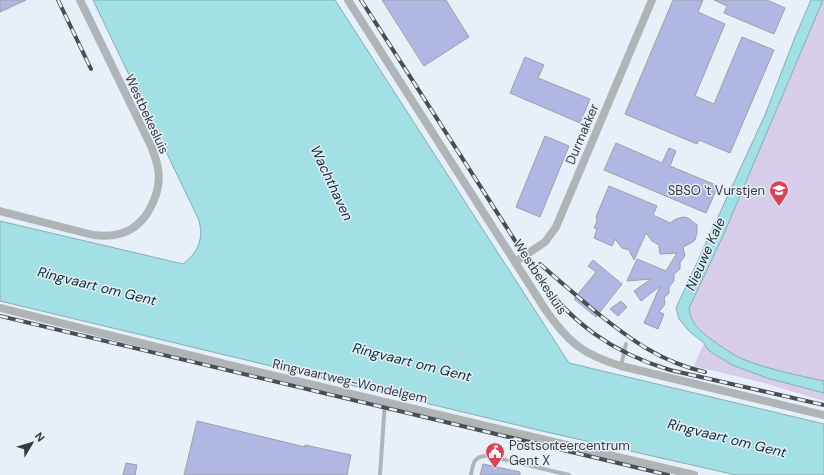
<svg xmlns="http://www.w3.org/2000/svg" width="824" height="475" viewBox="0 0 824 475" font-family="'DM Sans',sans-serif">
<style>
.green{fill:#d7ccea}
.water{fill:#a3e0e6;stroke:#83aeb4}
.building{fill:#b0b7e3;stroke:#9d9faa}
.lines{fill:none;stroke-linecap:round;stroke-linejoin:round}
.lane{stroke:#afb4b6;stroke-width:4}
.street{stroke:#afb4b6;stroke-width:8}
.rail-casing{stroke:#4a4d52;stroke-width:4}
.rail{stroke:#e7eff9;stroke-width:2.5;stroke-dasharray:8;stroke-linecap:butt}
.labels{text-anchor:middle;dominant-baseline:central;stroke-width:3;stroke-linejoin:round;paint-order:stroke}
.street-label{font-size:13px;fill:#373a3e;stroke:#e7eff9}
.poi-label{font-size:13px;fill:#373a3e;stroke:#e7eff9;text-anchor:end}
.water-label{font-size:14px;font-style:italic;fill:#0f2e31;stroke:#e7eff9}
</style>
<rect width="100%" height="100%" fill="#e7eff9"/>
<!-- green -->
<g class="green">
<path d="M 823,0 L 824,0 L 824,381 C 797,375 765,369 740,358 C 730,353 721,346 712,340 C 699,330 691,324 689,308 L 723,236 Z"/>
<polygon points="704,343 708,350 767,378 824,393 824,401 764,383 694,366"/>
</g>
<!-- water -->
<g class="water">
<path d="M 93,0 L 335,0 L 569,363 L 824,424 L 824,475 L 736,475 L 542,431 L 0,301 L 0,221 L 183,264 C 198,253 205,237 198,218 Z"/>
<path d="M 811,0 L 823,0 L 723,236 L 689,308 C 691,324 699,330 712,340 C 721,346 730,353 740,358 C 766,369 797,375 824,381 L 824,393 L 767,378 L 732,365 L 708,350 L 704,343 L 690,332 L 679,319 L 676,308 L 765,115 L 795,37 Z"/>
</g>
<!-- building -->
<g class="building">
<polygon points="0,0 26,0 0,12"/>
<polygon points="382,0 446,0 469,37 424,66"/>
<polygon points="673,0 703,0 698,12 725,24 695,96 714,104 742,37 774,50 730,153 699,140 697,144 625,114"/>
<polygon points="714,0 767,0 785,8 774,34 724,13 727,6"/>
<polygon points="525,57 544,65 538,78 590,99 580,123 510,93"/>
<polygon points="545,136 569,146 540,217 516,207"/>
<polygon points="616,143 662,163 669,148 676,151 670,166 718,186 706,213 604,170"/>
<polygon points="609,186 657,206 653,215 670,223 676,219 683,217 688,218 697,225 697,233 695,240 691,243 683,247 685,256 680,262 680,269 674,274 674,281 669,287 669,293 664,298 665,304 659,312 664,314 658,329 644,323 660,286 641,301 634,291 651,279 627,281 637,259 666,271 677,253 660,254 659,245 652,241 646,233 634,260 629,250 622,248 615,239 612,246 594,238 597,229 594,228 597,221 596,217"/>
<polygon points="593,260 622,284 596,317 574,299 596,272 588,266"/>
<polygon points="621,301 627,307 618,316 610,309"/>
<polygon points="197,421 305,447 305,445 351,455 347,475 184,475"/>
<polygon points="126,463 137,465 135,475 123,475"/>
<polygon points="483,464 520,472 520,475 480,475"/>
</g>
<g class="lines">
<!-- lane -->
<g class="lane">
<polyline points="621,366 626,344"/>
<polyline points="380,475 385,402"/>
<path d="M 471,475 C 473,463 474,455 489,456 L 569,475"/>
</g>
<!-- street -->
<g class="street">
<path d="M 348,0 L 545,309 C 567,341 583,355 621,366 L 824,415"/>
<path d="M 0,211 L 93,235 C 123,239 143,228 154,200 C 158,190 160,180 158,169 C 157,161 154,154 151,146 L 80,0"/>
<polyline points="515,262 545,242 556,227 652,0"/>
<polyline points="0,308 233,366 694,475"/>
</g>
<!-- rail casing -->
<g class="rail-casing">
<g id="rail">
<polyline points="58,0 91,69"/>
<path d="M 361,0 L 537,275 C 571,323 613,353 670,370 L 824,405"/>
<path d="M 540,264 C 558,280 577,296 596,312 C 631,340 661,362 705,372"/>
<polyline points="0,316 668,475"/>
</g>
</g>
<!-- rail -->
<use href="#rail" class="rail"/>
</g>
<!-- icons -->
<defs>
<g id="school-pin" transform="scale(1)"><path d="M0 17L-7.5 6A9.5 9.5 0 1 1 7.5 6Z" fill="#d54557" stroke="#e7eff9"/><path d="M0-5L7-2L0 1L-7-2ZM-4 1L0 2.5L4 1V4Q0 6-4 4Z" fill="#fff"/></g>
<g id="civic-pin" transform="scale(1)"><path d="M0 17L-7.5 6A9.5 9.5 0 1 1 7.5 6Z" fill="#d54557" stroke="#e7eff9"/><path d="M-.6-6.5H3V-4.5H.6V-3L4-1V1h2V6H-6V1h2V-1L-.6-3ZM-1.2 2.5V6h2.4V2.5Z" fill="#fff"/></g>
</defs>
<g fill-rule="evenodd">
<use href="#school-pin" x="779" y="190"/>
<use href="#civic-pin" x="495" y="452"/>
</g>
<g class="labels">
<!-- street labels -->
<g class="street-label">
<text transform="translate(147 114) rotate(65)">Westbekesluis</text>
<text transform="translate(582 134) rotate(-67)">Durmakker</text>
<text transform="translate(540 277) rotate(57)">Westbekesluis</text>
<text transform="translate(350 381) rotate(13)">Ringvaartweg-Wondelgem</text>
</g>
<!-- poi labels -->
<g class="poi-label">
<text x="765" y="190">SBSO 't Vurstjen</text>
<text x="509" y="445" text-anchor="start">Postsorteercentrum<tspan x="509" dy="15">Gent X</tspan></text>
</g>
<!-- water labels -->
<g class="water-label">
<text transform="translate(332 183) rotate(65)">Wachthaven</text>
<text transform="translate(705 254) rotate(-66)">Nieuwe Kale</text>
<text transform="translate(97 286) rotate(14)">Ringvaart om Gent</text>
<text transform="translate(412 362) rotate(14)">Ringvaart om Gent</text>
<text transform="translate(727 438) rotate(14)">Ringvaart om Gent</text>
</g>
</g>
<!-- north arrow -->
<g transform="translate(32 443) rotate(52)" stroke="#e7eff9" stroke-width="3" paint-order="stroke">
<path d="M0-3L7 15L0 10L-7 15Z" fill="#373a3e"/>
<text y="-6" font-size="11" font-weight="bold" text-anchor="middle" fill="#373a3e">N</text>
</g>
</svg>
